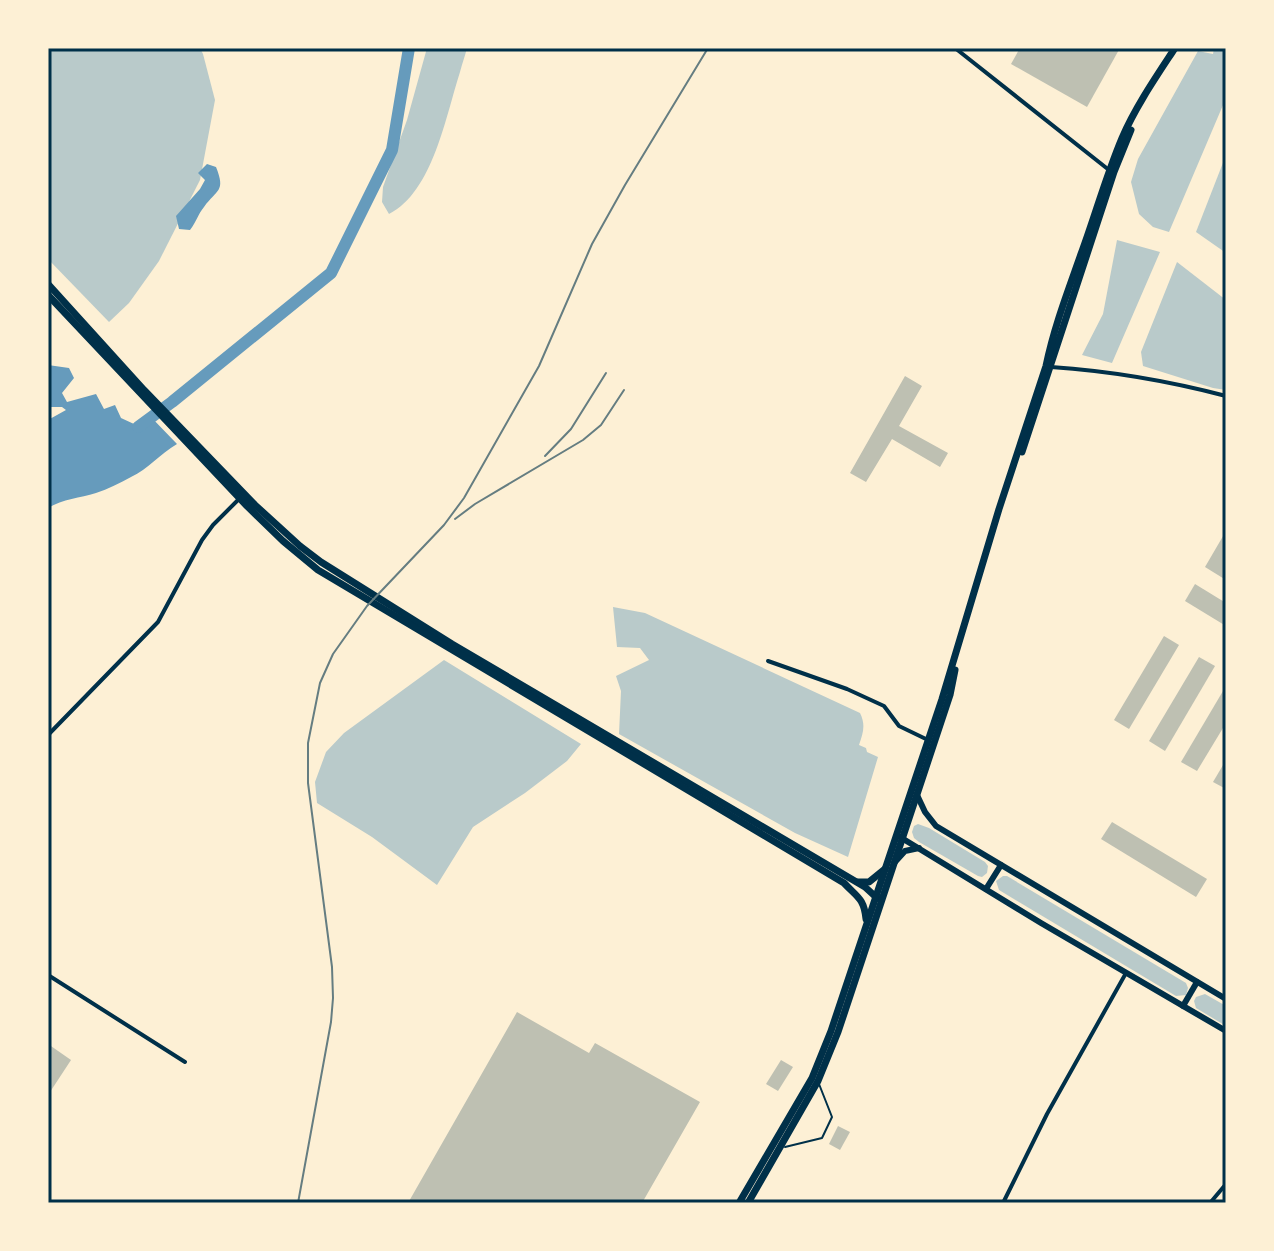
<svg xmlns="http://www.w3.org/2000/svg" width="1274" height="1251" viewBox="0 0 1274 1251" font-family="'PT Sans',sans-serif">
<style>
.green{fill:#b9caca}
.water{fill:#669bbc}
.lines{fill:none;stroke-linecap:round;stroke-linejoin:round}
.river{stroke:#669bbc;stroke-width:12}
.building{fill:#bec0b2}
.service{stroke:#003049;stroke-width:2}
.minor{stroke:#003049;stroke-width:4}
.secondary{stroke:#003049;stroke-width:6}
.primary{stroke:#003049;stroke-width:7}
.rail{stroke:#657d81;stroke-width:2}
.neatline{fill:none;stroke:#003049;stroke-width:3}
</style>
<rect width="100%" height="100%" fill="#fdf0d5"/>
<!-- green -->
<g class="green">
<polygon points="48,48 200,48 203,54 215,100 200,180 159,261 129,303 109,322 48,259"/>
<path d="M 427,48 L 467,48 C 465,56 462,64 460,72 C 446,115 433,192 389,214 L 382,202 L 383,187 L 407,120 Z"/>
<polygon points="1214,48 1226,48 1226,98 1169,232 1153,227 1139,214 1131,182 1138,159 1198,51 1213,54"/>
<polygon points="1226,155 1226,253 1196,232"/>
<polygon points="1117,240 1160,252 1112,363 1082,355 1103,314"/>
<polygon points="1177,262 1226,300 1226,390 1213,388 1143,366 1141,352"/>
<path d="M 613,607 L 645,613 L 860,713 C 866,725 863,733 859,745 L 866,748 L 867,752 L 878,757 L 848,857 L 795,833 L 619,734 L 621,691 L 616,676 L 649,660 L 640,648 L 617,647 Z"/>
<polygon points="444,660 581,744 567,761 525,793 473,827 437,885 372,837 317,803 315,782 326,752 344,733"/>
<polygon points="918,824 929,828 985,862 988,866 987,873 982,877 978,876 919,842 914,838 912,832 914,826"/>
<polygon points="1003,876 1007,876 1186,983 1188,988 1186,995 1176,996 999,890 996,881"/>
<polygon points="1205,994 1226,1006 1226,1026 1196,1008 1194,1001 1196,997"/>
</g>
<!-- water -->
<g class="water">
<path d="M 207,164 L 216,167 C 226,192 217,189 204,207 C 198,214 197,221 190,230 L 179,229 L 176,216 L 200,189 L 205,180 L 198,173 Z"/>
<path d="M 48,365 L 69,368 L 74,378 L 62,393 L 67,402 L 96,394 L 104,409 L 115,405 L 121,418 L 134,424 L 149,415 L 177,444 C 160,454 148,469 131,477 C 120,483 108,489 96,493 C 80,498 63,499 48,508 L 48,420 L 66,410 L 62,407 L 48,407 Z"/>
</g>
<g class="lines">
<!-- river -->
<polyline class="river" points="138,427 172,402 331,273 392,150 409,48"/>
</g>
<!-- building -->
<g class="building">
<polygon points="1020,48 1120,48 1087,107 1011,64"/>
<polygon points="905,376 922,386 899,426 948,453 940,467 892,439 866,482 850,473"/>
<polygon points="1226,531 1226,580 1205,567"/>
<polygon points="1195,584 1226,603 1226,626 1185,601"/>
<polygon points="1164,636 1179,645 1129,729 1114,720"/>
<polygon points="1199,657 1215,666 1165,751 1149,741"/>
<polygon points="1223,691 1226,693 1226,723 1197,771 1181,762"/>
<polygon points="1226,760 1226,789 1213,782"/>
<polygon points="1112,822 1207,879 1196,897 1101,839"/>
<polygon points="517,1012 589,1053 595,1043 700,1102 642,1203 408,1203"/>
<polygon points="48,1044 71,1060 50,1092 48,1091"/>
<polygon points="781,1060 793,1067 778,1091 766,1084"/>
<polygon points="838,1126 850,1132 840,1150 829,1144"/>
</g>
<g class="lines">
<!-- service -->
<polyline class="service" points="785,1147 822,1138 832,1117 819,1084"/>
<!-- minor -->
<g class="minor">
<polyline points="955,48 1109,170"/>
<path d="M 1051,367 C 1110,371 1169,381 1226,396"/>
<polyline points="768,661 847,689 884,706 899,726 928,740"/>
<polyline points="48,735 158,622 202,540 213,525 240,498"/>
<polyline points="48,975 185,1062"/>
<polyline points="1003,1203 1047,1114 1126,973"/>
<polyline points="1210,1203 1226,1184"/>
</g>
<!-- secondary -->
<g class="secondary">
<polyline points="917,795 925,812 936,826 1226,999"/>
<polyline points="900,837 1041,923 1226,1031"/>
<polyline points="895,862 905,851 919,848"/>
<polyline points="986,889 1001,865"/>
<polyline points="1183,1006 1197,982"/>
</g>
<!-- primary -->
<g class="primary">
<polyline points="48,284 144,390 255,505 300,546 321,562 452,644 865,887 877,898"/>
<path d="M 48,295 L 247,506 L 283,541 L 318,570 L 844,883 C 857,897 864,898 866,919"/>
<polyline points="1022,452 1114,172 1131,130"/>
<polyline points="858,882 869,882 885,869"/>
<path d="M 739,1203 L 812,1078 L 831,1031 L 942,699 L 999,509 L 1046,366 C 1054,327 1068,291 1081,254 C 1095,216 1106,176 1122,138 C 1136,106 1156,77 1175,48"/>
<polyline points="748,1203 818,1081 838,1032 950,695 955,670"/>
</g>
<!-- rail -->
<g class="rail">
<polyline points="545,456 571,429 606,373"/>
<polyline points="455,519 475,504 583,440 601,425 624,390"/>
<polyline points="298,1203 331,1022 333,998 332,967 308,783 308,743 320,683 333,654 367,606 444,525 464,498 539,366 592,244 625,185 708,48"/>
</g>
</g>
<!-- border -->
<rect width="1274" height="1251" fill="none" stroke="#fdf0d5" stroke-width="100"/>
<rect x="50" y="50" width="1174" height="1151" class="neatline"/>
</svg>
